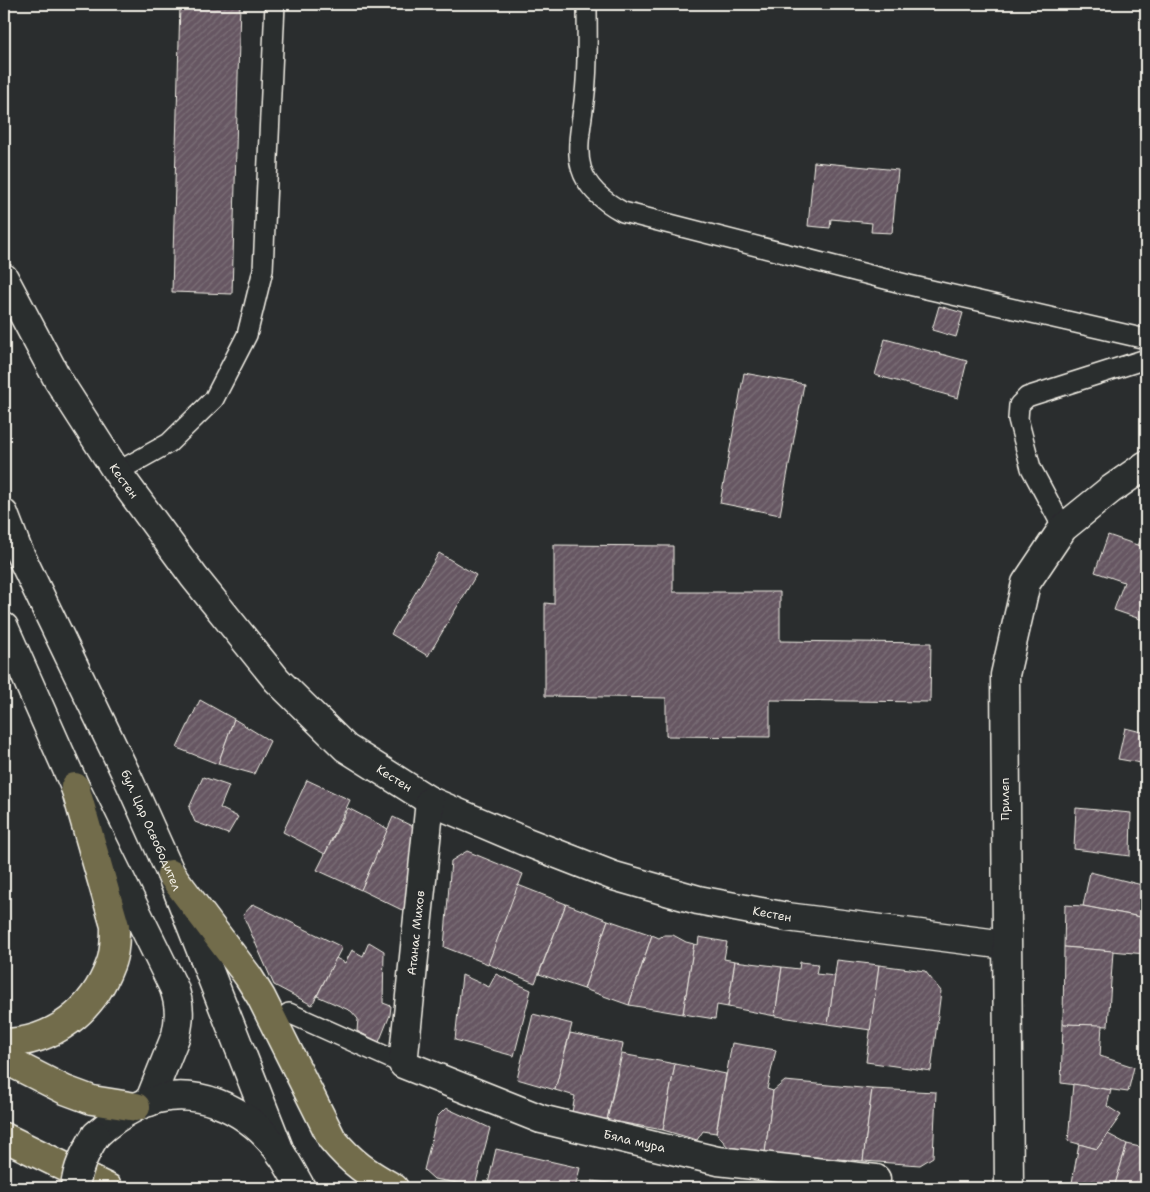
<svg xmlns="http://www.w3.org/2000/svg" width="1150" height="1192" viewBox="0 0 1150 1192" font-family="'Shantell Sans',sans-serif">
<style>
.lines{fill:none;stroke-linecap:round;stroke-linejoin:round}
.stream{stroke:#8f9ba0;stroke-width:10}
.building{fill:url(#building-hatch);stroke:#f4f1e8}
.lane-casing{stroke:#f4f1e8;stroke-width:22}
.street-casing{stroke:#f4f1e8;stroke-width:31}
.secondary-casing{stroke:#f4f1e8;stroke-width:31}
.highway-casing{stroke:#f4f1e8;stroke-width:31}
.lane{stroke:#2a2d2e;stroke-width:19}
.street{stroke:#2a2d2e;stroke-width:28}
.secondary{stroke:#2a2d2e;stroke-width:28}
.highway{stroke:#726c4b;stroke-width:28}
.secondary-bridge-casing{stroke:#f4f1e8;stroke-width:31;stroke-linecap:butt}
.secondary-bridge{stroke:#2a2d2e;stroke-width:28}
.labels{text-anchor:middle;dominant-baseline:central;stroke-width:5;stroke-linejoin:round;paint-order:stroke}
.street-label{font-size:12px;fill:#f4f1e8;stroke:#2a2d2e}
</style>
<defs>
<pattern id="building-hatch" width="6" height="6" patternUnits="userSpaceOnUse" patternTransform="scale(1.25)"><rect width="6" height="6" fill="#665762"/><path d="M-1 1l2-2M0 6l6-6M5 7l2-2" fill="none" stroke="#7c7078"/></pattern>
</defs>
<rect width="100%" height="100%" fill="#2a2d2e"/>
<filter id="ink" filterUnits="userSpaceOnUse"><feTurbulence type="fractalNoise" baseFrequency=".02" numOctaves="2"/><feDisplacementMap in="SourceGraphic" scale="10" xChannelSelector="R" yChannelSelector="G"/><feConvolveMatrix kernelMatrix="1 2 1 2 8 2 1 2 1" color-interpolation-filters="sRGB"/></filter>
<g filter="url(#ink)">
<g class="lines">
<!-- stream -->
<polyline class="stream" points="4,1182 15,1188"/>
</g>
<!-- building -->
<g class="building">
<polygon points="180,4 240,4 232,294 172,292"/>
<polygon points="814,162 898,170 892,233 871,232 872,223 831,219 830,228 808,226"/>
<polygon points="939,306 963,313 956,337 932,330"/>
<polygon points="885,339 967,361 958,398 875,375"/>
<polygon points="744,373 804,384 780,515 720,503"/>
<polygon points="1146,530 1146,548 1138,545"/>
<polygon points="1108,535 1146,548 1146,621 1114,610 1124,582 1095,572"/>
<polygon points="554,545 673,546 673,592 780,592 780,641 931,643 930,702 770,700 770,737 666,736 666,698 545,696 545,603 554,604"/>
<polygon points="439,553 476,575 428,656 391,634"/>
<polygon points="200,700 234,719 218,764 177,748"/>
<polygon points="234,719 270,741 254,774 218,764"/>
<polygon points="1125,728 1146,733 1146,759 1142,757 1141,763 1118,759"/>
<polygon points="203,777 229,786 220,808 238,817 228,834 195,822 189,808"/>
<polygon points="307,780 350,800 325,854 283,832"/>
<polygon points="348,808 388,829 361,890 317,870"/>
<polygon points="1076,808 1131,813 1130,856 1074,849"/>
<polygon points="393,817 416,828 404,911 361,890"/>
<polygon points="467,851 523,874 488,964 444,947 451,861"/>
<polygon points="1090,872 1146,886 1146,918 1083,906"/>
<polygon points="518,885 566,904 535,983 488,964"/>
<polygon points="253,904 342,947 312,1005 274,985 243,915"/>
<polygon points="566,904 608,920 584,989 539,974"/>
<polygon points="1065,905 1083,906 1146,918 1146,954 1064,947"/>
<polygon points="608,920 652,935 629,1005 584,989"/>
<polygon points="652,935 659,938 664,935 673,935 686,942 694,944 683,1014 629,1005"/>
<polygon points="699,937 727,942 724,959 735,961 728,1007 717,1005 715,1019 683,1014 694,944 698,945"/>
<polygon points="369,942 384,951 383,1003 391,1006 390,1015 379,1042 357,1031 358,1019 351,1011 317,996 336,958 345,963 352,950 363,956"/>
<polygon points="1064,947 1113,951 1108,1026 1063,1024"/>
<polygon points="837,960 879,965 871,1030 828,1024"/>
<polygon points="735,961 782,967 775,1016 728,1007"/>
<polygon points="800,962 818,964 816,974 835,976 828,1024 775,1016 782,967 799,969"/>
<polygon points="879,965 925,971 941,991 931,1071 866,1062"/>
<polygon points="496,974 531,990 514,1056 455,1040 462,975 489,987"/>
<polygon points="533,1014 572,1024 555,1090 517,1079"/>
<polygon points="1063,1024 1102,1025 1100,1056 1134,1067 1128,1092 1061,1083"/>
<polygon points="570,1033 623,1044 607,1120 572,1112 575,1096 555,1090"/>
<polygon points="732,1043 776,1050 767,1089 773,1091 765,1153 728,1147 716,1133"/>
<polygon points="622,1054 675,1064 663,1130 607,1120"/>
<polygon points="675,1064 726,1074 716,1133 703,1131 697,1140 663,1130"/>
<polygon points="785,1081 872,1089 863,1161 765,1153 773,1091"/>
<polygon points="1073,1084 1111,1090 1107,1106 1121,1115 1097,1149 1068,1141"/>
<polygon points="872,1089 936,1092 933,1157 920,1165 863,1161"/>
<polygon points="446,1108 490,1128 475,1186 434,1179 424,1170 437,1117"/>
<polygon points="1108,1134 1127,1144 1114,1188 1071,1188 1079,1144 1097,1149"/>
<polygon points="1146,1143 1146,1188 1114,1188 1127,1144 1144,1148"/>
<polygon points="496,1149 580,1168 575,1188 487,1188"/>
<polygon points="592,1181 653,1188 591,1188"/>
</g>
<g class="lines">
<!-- lane casing -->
<g class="lane-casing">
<g id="lane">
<path d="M 587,4 C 587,29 588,55 586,81 C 583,139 558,177 623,212 L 909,285 L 1146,339"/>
<polyline points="117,472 169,443 214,399 247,335 263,270 275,4"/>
<polyline points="1063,528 1031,468 1018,419 1019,405 1027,397 1033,395 1146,359"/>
<polyline points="289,1013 403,1064"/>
</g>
</g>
<!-- street casing -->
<g class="street-casing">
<g id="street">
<path id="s1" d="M 4,278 L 58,380 L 117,472 L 194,577 L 277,680 L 346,748 L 430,801 L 524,841 L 614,876 L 698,900 L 787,917 L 1006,945"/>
<path id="s2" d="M 430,801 L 403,1064 L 541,1119 L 718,1161 L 876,1179"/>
</g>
</g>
<!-- secondary casing -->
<g class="secondary-casing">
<g id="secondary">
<path id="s3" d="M 4,514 L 17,548 L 127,776 L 171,874 L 281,1154"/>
<path d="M 4,627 L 75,787 L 174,988 C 180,1005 180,1018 176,1035 L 149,1102"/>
<path d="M 96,1135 C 108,1124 122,1114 136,1107 C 191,1080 249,1108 282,1155 C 289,1166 295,1177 301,1188"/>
<polyline points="1009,1188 1005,675 1026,583 1063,528 1110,490 1146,465"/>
</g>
</g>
<!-- highway casing -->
<g class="highway-casing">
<g id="highway">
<path d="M 171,874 L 248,976 L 261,997 L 332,1139 C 352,1163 367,1173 394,1188"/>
<path d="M 4,1043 C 53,1042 93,1011 110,965 C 115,953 115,939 115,926 L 75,787"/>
<polyline points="4,1059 65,1090 92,1100 136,1107"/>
<polyline points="4,1137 108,1188"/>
</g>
</g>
<!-- lane -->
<use href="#lane" class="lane"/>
<!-- street -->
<use href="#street" class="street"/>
<!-- secondary -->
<use href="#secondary" class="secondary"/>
<!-- highway -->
<use href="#highway" class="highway"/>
<!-- secondary-bridge casing -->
<g class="secondary-bridge-casing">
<path id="secondary-bridge" d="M 75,1188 C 77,1168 85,1152 96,1135"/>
</g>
<!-- secondary-bridge -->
<use href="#secondary-bridge" class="secondary-bridge"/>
</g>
</g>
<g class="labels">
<!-- street labels -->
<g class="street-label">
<text stroke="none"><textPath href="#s1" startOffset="236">Кестен</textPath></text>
<text stroke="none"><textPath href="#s1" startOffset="641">Кестен</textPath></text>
<text transform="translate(1005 799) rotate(-90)">Прилеп</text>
<text stroke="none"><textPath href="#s3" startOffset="349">бул. Цар Освободител</textPath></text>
<text stroke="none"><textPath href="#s1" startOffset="1045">Кестен</textPath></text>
<text transform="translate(416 933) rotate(-84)">Атанас Михов</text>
<text stroke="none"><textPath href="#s2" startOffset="509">Бяла мура</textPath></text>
</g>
</g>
<!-- margin -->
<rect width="1150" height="1192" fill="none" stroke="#2a2d2e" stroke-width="20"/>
<rect x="10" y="10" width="1130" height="1172" fill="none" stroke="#f4f1e8" stroke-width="2" filter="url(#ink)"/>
</svg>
